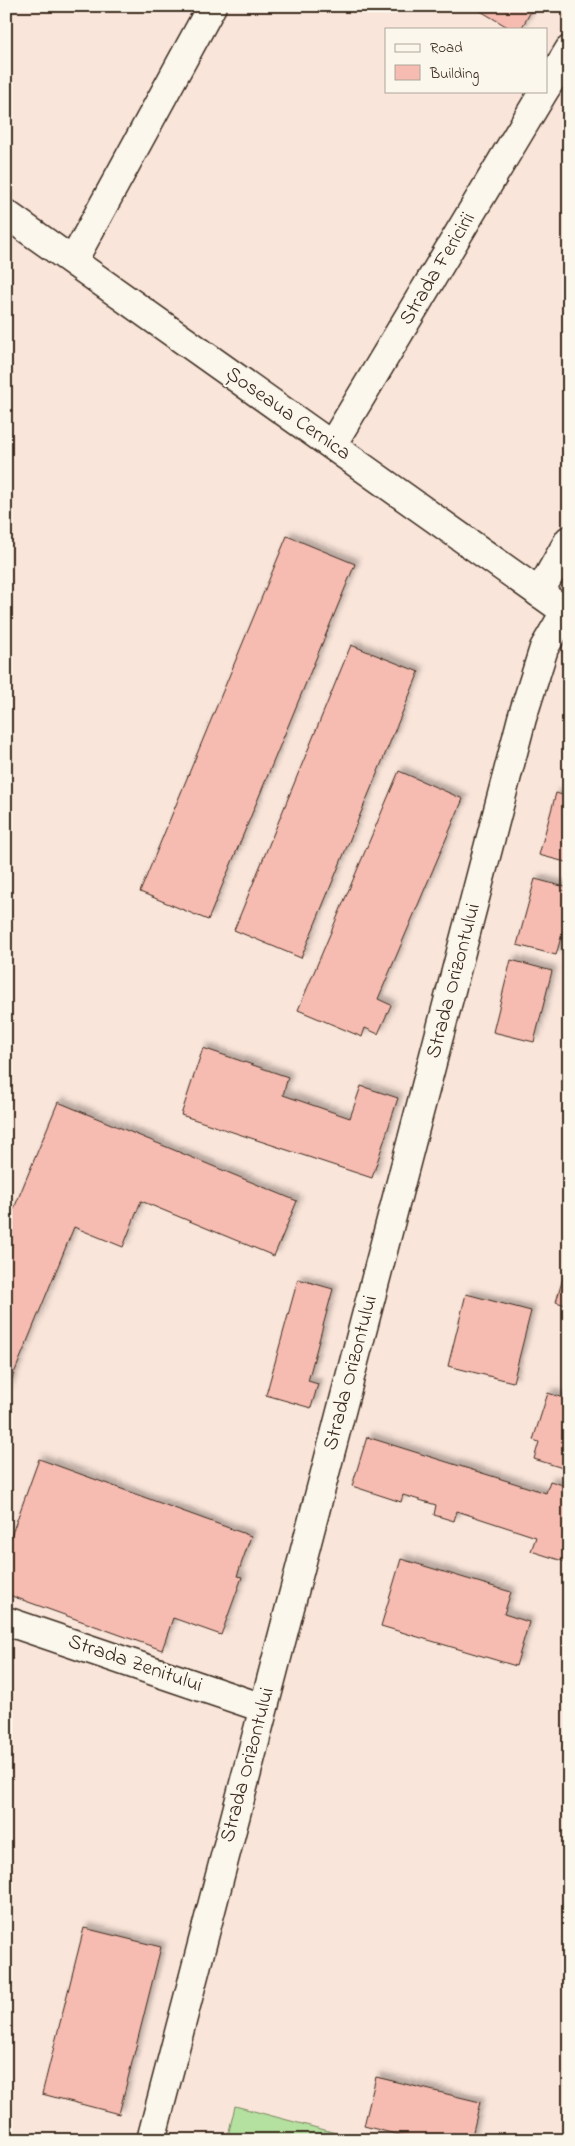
<svg xmlns="http://www.w3.org/2000/svg" width="575" height="2146" viewBox="0 0 575 2146" font-family="'Indie Flower',sans-serif">
<style>
.green{fill:#b4e19f;stroke:#78865e}
.building{fill:#f7bcb1;stroke:#3b2a1e;filter:url(#shadow)}
.lines{fill:none;stroke-linecap:round;stroke-linejoin:round}
.minor-casing{stroke:#3b2a1e;stroke-width:31}
.tertiary-casing{stroke:#3b2a1e;stroke-width:31}
.minor{stroke:#fbf7ec;stroke-width:28}
.tertiary{stroke:#fbf7ec;stroke-width:28}
.labels{text-anchor:middle;dominant-baseline:central;stroke-width:4.5;stroke-linejoin:round;paint-order:stroke}
.street-label{font-size:21px;fill:#3b2a1e;stroke:#fbf7ec}
</style>
<defs>
<filter id="shadow"><feDropShadow dx="4.5" dy="-4.5" stdDeviation="2.5" flood-color="#0004"/></filter>
</defs>
<rect width="100%" height="100%" fill="#fae5da"/>
<filter id="ink" filterUnits="userSpaceOnUse"><feTurbulence type="fractalNoise" baseFrequency=".02" numOctaves="2"/><feDisplacementMap in="SourceGraphic" scale="10" xChannelSelector="R" yChannelSelector="G"/><feConvolveMatrix kernelMatrix="1 2 1 2 8 2 1 2 1" color-interpolation-filters="sRGB"/></filter>
<g filter="url(#ink)">
<!-- green -->
<polygon class="green" points="235,2106 362,2140 227,2140"/>
<!-- building -->
<g class="building">
<polygon points="472,6 534,6 521,29 511,29"/>
<polygon points="287,536 355,564 208,920 140,892"/>
<polygon points="351,645 419,672 301,958 234,930"/>
<polygon points="399,771 463,799 378,999 391,1005 378,1034 365,1028 362,1037 298,1010"/>
<polygon points="556,793 569,797 569,863 539,855"/>
<polygon points="535,879 569,888 569,909 556,955 517,945"/>
<polygon points="511,960 552,971 534,1042 493,1032"/>
<polygon points="203,1048 288,1077 283,1095 350,1118 361,1086 398,1098 372,1178 181,1115"/>
<polygon points="58,1102 297,1201 274,1256 141,1201 123,1247 74,1227 6,1393 6,1228"/>
<polygon points="569,1258 569,1306 556,1302"/>
<polygon points="298,1279 333,1289 308,1381 318,1384 311,1408 266,1395"/>
<polygon points="466,1294 531,1311 513,1382 448,1366"/>
<polygon points="548,1393 569,1400 569,1470 534,1459 539,1442 533,1440"/>
<polygon points="367,1437 546,1493 550,1481 569,1487 569,1563 531,1551 536,1537 457,1511 454,1521 434,1515 436,1505 403,1495 401,1502 352,1486"/>
<polygon points="39,1459 251,1536 237,1576 242,1577 221,1635 173,1618 162,1650 6,1594 6,1550"/>
<polygon points="401,1559 511,1592 504,1614 529,1622 516,1666 381,1626"/>
<polygon points="84,1928 161,1947 119,2114 42,2094"/>
<polygon points="376,2077 480,2102 471,2140 419,2140 364,2126"/>
</g>
<g class="lines">
<!-- minor casing -->
<g class="minor-casing">
<g id="minor">
<polyline points="546,88 569,50"/>
<polyline points="73,261 212,6"/>
<polyline points="332,445 544,91"/>
<polyline points="539,593 569,540"/>
<polyline points="6,1621 263,1708"/>
<polyline points="151,2140 522,718 544,648 565,612"/>
</g>
</g>
<!-- tertiary casing -->
<g class="tertiary-casing">
<polyline id="tertiary" points="6,214 569,614"/>
</g>
<!-- minor -->
<use href="#minor" class="minor"/>
<!-- tertiary -->
<use href="#tertiary" class="tertiary"/>
</g>
</g>
<g class="labels">
<!-- street labels -->
<g class="street-label">
<text transform="translate(438 269) rotate(-59)">Strada Fericirii</text>
<text transform="translate(288 414) rotate(35)">Șoseaua Cernica</text>
<text transform="translate(454 981) rotate(-75)">Strada Orizontului</text>
<text transform="translate(351 1373) rotate(-75)">Strada Orizontului</text>
<text transform="translate(135 1664) rotate(19)">Strada Zenitului</text>
<text transform="translate(248 1765) rotate(-75)">Strada Orizontului</text>
</g>
</g>
<!-- margin -->
<rect width="575" height="2146" fill="none" stroke="#fbf7ec" stroke-width="25"/>
<rect x="12" y="12" width="550" height="2121" fill="none" stroke="#3b2a1e" stroke-width="2" filter="url(#ink)"/>
<!-- legend -->
<rect x="385" y="28" width="162" height="65" fill="#fbf7ec" stroke="#aea59a"/>
<rect x="395" y="44" width="25" height="8" fill="#fbf7ec" stroke="#aea59a"/>
<text x="430" y="52" font-size="15" fill="#3b2a1e">Road</text>
<rect x="395" y="65" width="25" height="15" fill="#f7bcb1" stroke="#aea59a"/>
<text x="430" y="78" font-size="15" fill="#3b2a1e">Building</text>
</svg>
